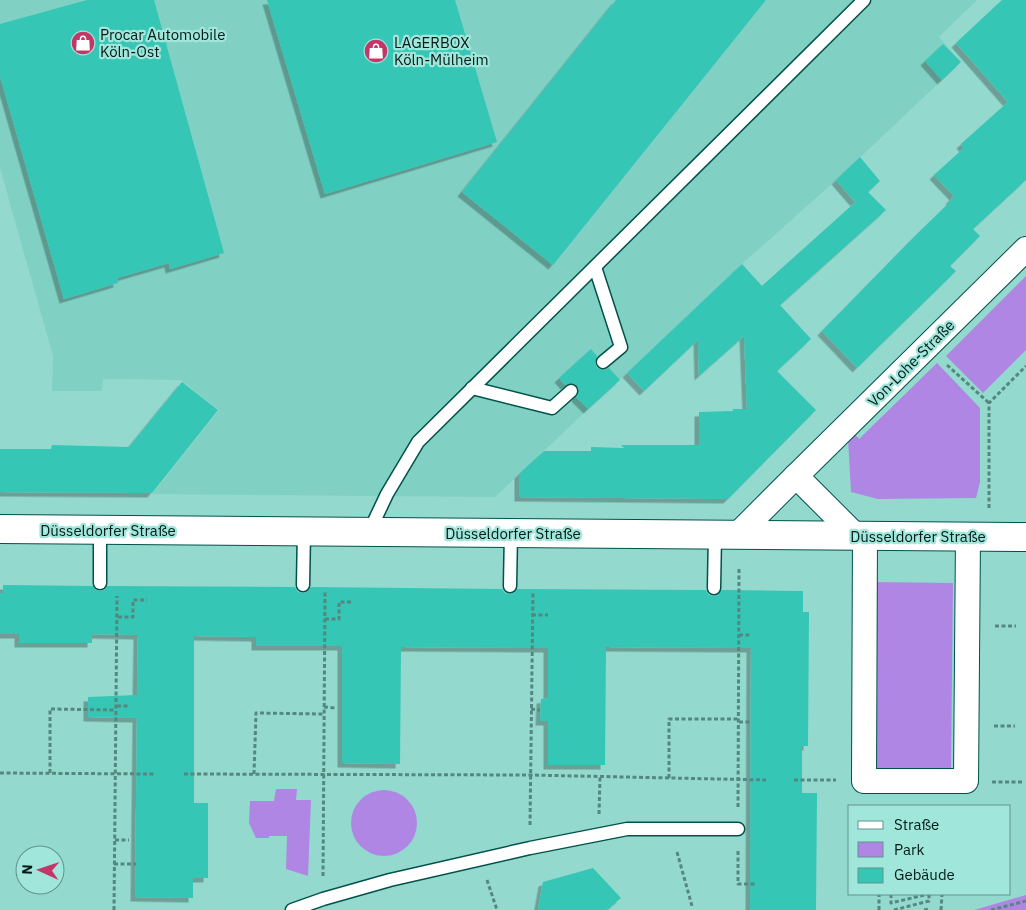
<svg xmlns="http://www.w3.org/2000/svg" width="1026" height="910" viewBox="0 0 1026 910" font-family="'IBM Plex Sans',sans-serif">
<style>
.built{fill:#80d0c4}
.green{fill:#af86e4}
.building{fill:#36c6b5;filter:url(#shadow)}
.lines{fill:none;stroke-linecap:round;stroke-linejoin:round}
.lane-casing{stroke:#00524a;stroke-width:15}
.street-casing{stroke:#00524a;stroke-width:26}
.secondary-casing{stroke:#00524a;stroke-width:30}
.path{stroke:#54877f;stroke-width:3;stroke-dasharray:4 2.5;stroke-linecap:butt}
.lane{stroke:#fff;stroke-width:12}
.street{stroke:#fff;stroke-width:24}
.secondary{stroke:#fff;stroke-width:28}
.labels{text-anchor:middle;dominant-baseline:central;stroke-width:4.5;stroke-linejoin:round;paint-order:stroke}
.poi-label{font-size:15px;fill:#001a17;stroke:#a1e6db;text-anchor:start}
.street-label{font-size:15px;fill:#001a17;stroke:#a1e6db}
</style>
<defs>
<filter id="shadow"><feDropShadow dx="-4.5" dy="4.5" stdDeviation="0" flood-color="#0004"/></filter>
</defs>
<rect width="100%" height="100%" fill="#94d9ce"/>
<!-- built -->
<polygon class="built" points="0,0 977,0 939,37 961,62 836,180 742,264 495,497 152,494 219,410 181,380 103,379 102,391 52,391 53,356 0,168"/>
<!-- green -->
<g class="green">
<polygon points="1026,276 1026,350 983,393 946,356"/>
<polygon points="937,363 980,408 980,482 976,498 878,499 851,492 848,438 854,433 859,439"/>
<polygon points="873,582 953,583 951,769 872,769"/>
<polygon points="276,789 297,789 296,800 311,800 308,876 286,869 287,836 269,836 269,838 256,838 249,823 250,801 274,801"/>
<circle cx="384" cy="823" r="33"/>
<polygon points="1026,895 1026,910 974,910"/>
</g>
<!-- building -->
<g class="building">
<polygon points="87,0 154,0 224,253 170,269 169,263 117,278 118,283 64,299 0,76 0,24"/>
<polygon points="267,0 455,0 497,142 325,194"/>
<polygon points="616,0 766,0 553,265 462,192"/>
<polygon points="1002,0 1026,0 1026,180 973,229 980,236 950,266 956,271 857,368 822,331 913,238 951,201 950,200 954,196 934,175 964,148 961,144 1008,102 956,43"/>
<polygon points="943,44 961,62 942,80 925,61"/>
<polygon points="860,157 880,181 868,192 886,210 780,305 811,339 777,371 816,410 728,499 519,497 519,474 544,451 591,451 591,447 624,448 621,445 699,445 699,412 734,411 732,409 747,409 744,336 699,376 698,340 644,391 627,373 742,264 762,286 860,198 855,202 836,180"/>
<polygon points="591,349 597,356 595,363 597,368 604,370 609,368 620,380 588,409 576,397 579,390 577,385 570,383 565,385 559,378"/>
<polygon points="182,382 218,410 152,493 0,492 0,449 51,449 52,445 129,447"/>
<polygon points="3,585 93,586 96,590 100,591 104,590 107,586 295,587 298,592 303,593 307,592 311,587 502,589 505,593 510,594 514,593 517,589 706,590 709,595 714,596 718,595 722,590 803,591 803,612 809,612 808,746 802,746 802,793 817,793 816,910 750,910 751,648 606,647 605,765 548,765 548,721 540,721 541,699 548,698 548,648 401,647 400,764 342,763 342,646 256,646 256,637 194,636 194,803 208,803 208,878 193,878 193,898 135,897 137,718 88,717 88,697 137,695 138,635 92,634 92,643 19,643 19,634 0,634 0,593 3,593"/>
<polygon points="593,868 621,898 607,910 538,910 543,882"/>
</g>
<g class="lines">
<!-- lane casing -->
<g class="lane-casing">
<g id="lane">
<polyline points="595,267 621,347 603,362"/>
<polyline points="472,388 552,408 571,391"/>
<polyline points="369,532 387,494 418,442 864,0"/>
<polyline points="100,583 100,530"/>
<polyline points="303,585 304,531"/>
<polyline points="510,586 511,532"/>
<polyline points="714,588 715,534"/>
<polyline points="292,910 323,899 390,880 530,848 627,829 738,829"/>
</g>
</g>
<!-- street casing -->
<g class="street-casing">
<g id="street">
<polyline points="738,534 796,476"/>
<polyline points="855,535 796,476 1026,249"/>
<polyline points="865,535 864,781 966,781 968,536"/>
</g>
</g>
<!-- secondary casing -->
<g class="secondary-casing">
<polyline id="secondary" points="0,529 1026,537"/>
</g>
<!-- path -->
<g class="path">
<polyline points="947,365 989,403"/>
<polyline points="989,508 989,403 1026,366"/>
<polyline points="532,615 548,615"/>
<polyline points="118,617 133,617 133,600 147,600"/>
<polyline points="325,619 339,619 339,602 352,602"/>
<polyline points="995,626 1016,626"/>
<polyline points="739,635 751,635"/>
<polyline points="117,706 130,706"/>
<polyline points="324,707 335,708"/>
<polyline points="531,709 540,710"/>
<polyline points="739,722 750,722"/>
<polyline points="994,726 1015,726"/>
<polyline points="0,773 154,774"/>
<polyline points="50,773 50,709 116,710"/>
<polyline points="184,774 530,775 766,780"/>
<polyline points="254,774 256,713 324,714"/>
<polyline points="669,778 669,719 738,719"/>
<polyline points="794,780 836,780"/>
<polyline points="992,782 1023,782"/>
<polyline points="738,807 739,568"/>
<polyline points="599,814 600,777"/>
<polyline points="530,825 533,591"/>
<polyline points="115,840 129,840"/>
<polyline points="738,851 738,884 757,884"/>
<polyline points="677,852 692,906"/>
<polyline points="114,864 136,864"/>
<polyline points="323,876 325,592"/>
<polyline points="487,880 497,910"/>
<polyline points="891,894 891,903 929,894"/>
<polyline points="114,910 117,596"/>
<polyline points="879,910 879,894"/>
<polyline points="894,910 929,901 929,894"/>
<polyline points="924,910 929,909 929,910"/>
<polyline points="941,910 942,894"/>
<polyline points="991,910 1026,901"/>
</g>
<!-- lane -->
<use href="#lane" class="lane"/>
<!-- street -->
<use href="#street" class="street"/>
<!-- secondary -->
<use href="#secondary" class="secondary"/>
</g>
<!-- icons -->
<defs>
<g id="shop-disc" transform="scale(1.25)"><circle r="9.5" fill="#c23668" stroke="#a1e6db"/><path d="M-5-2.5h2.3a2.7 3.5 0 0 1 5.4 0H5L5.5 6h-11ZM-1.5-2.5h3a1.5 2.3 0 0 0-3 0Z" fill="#fff"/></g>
</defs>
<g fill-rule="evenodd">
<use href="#shop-disc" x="83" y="43"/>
<use href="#shop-disc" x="376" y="51"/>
</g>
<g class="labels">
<!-- poi labels -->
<g class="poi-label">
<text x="100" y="34">Procar Automobile<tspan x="100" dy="17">Köln-Ost</tspan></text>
<text x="394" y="42">LAGERBOX<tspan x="394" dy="17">Köln-Mülheim</tspan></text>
</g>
<!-- street labels -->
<g class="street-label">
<text transform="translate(911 363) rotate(-45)">Von-Lohe-Straße</text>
<text x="108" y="530">Düsseldorfer Straße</text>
<text x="513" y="533">Düsseldorfer Straße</text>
<text x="918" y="536">Düsseldorfer Straße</text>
</g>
</g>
<!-- legend -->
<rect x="848" y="805" width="162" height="90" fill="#a1e6db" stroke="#61948d"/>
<rect x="858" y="821" width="25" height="8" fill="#ffffff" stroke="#61948d"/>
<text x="894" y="830" font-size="15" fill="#001a17">Straße</text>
<rect x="858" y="842" width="25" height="15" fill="#af86e4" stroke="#61948d"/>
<text x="894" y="855" font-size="15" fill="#001a17">Park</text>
<rect x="858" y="868" width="25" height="15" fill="#36c6b5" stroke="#61948d"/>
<text x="894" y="880" font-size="15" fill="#001a17">Gebäude</text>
<!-- north arrow -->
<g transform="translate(40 870) rotate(273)"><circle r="24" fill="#a1e6db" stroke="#61948d"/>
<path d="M0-4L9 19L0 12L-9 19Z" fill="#c23668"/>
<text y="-8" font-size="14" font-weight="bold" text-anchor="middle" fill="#001a17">N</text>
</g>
</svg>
